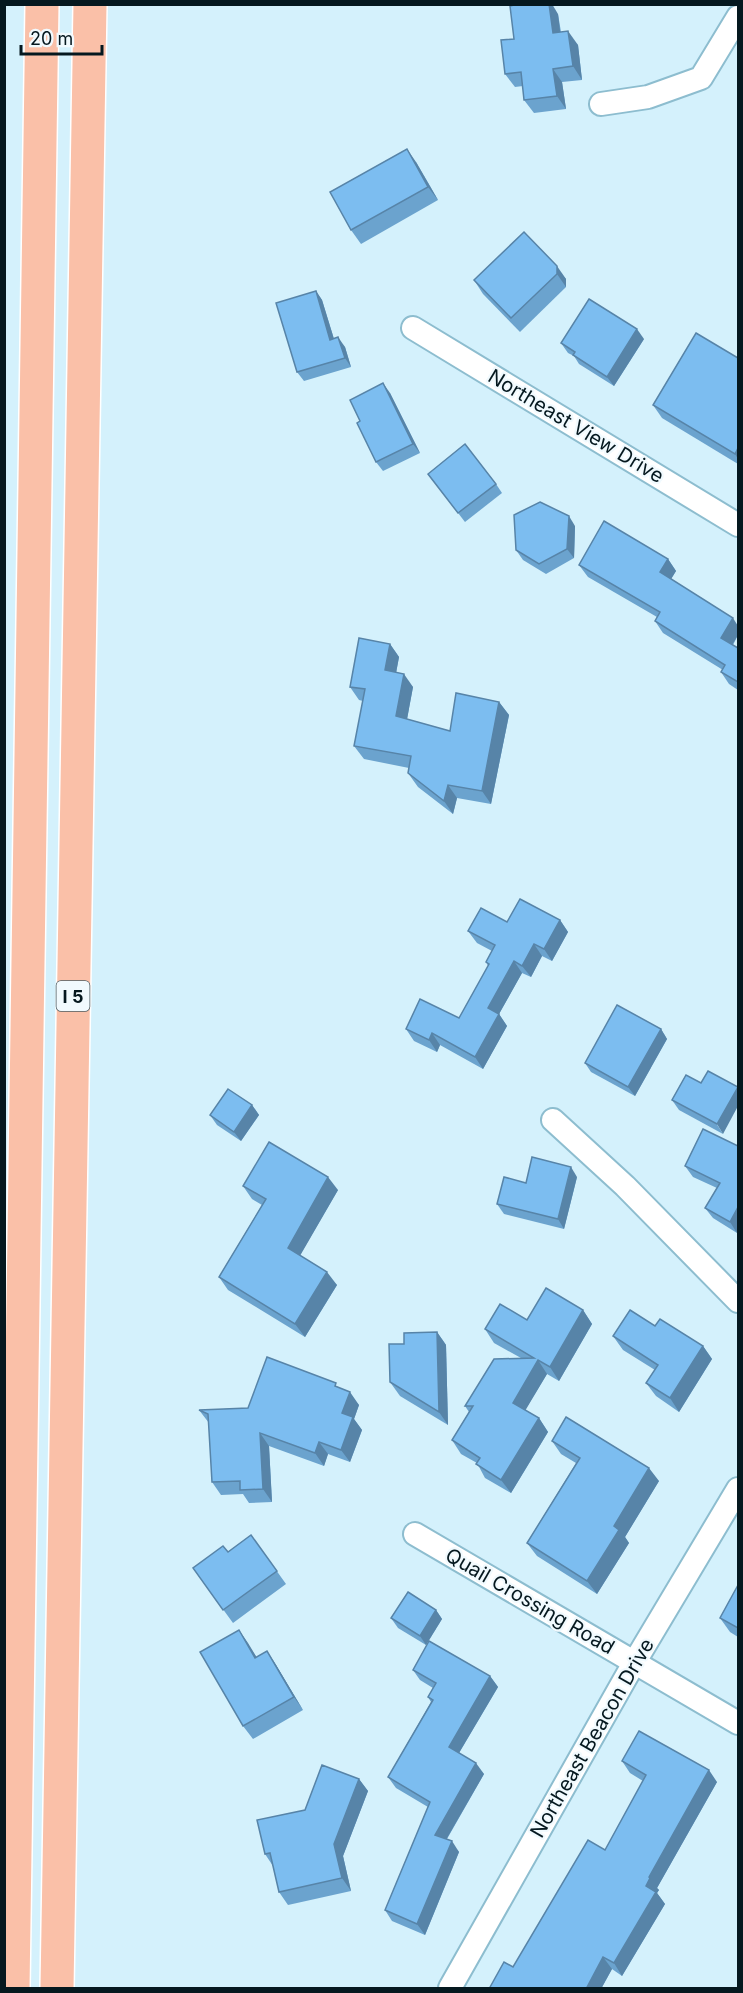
<svg xmlns="http://www.w3.org/2000/svg" width="743" height="1993" viewBox="0 0 743 1993" font-family="Inter,sans-serif">
<style>
.lines{fill:none;stroke-linecap:round;stroke-linejoin:round}
.street-casing{stroke:#8dbdcf;stroke-width:26}
.highway-casing{stroke:#fff;stroke-width:36}
.street{stroke:#fff;stroke-width:22}
.highway{stroke:#fac0a8;stroke-width:33}
.wall{fill:#6ba3ce}
.shaded-wall{fill:#5784a8}
.building{fill:#7cbdf0;stroke:#5784a8;stroke-width:1.5}
.labels{text-anchor:middle;dominant-baseline:central;stroke-width:4.5;stroke-linejoin:round;paint-order:stroke}
.shield{fill:#f1fafe;stroke:#4c5c62;stroke-width:1.5}
.shield-label{font-size:18px;font-weight:bold;fill:#05181f}
.street-label{font-size:20px;fill:#05181f;stroke:#f1fafe}
</style>
<rect width="100%" height="100%" fill="#d4f1fc"/>
<g class="lines">
<!-- street casing -->
<g class="street-casing">
<g id="street">
<polyline points="601,104 648,97 701,78 738,17"/>
<polyline points="413,328 738,525"/>
<polyline points="553,1120 625,1186 738,1301"/>
<polyline points="415,1534 738,1723"/>
<polyline points="450,1988 634,1663 738,1489"/>
</g>
</g>
<!-- highway casing -->
<g class="highway-casing">
<g id="highway">
<polyline points="13,1988 42,4"/>
<polyline points="57,1988 90,4"/>
</g>
</g>
<!-- street -->
<use href="#street" class="street"/>
<!-- highway -->
<use href="#highway" class="highway"/>
</g>
<!-- wall -->
<g class="wall">
<polygon points="558,14 561,32 578,45 582,80 562,82 566,109 534,113 524,100 523,86 515,87 505,74 514,39"/>
<polygon points="416,162 438,200 361,244 351,230"/>
<polygon points="524,232 566,279 566,287 520,332 483,294 474,280"/>
<polygon points="316,291 322,300 334,339 345,347 351,367 304,381 297,372"/>
<polygon points="644,339 614,386 579,364 574,356 568,353 561,343"/>
<polygon points="738,358 738,464 662,418 653,405"/>
<polygon points="390,393 420,453 383,471 376,462 360,421"/>
<polygon points="428,474 496,484 502,493 465,522"/>
<polygon points="575,526 574,558 546,574 523,560 516,550"/>
<polygon points="668,559 676,571 671,579 738,635 733,645 738,648 738,690 729,684 721,672 723,670 663,633 655,621 657,617 588,577 579,565"/>
<polygon points="390,644 399,657 396,673 413,687 407,719 450,731 499,702 509,715 491,804 457,798 453,814 418,787 408,773 409,768 364,759 354,746 363,701 359,700 350,687"/>
<polygon points="560,920 568,932 552,961 542,956 531,977 522,973 499,1014 507,1026 483,1069 440,1045 437,1052 414,1041 406,1029 459,1018 488,966 486,962 492,951 477,943 468,931 507,922"/>
<polygon points="661,1029 667,1039 635,1096 591,1072 585,1063"/>
<polygon points="686,1075 723,1134 679,1110 672,1100"/>
<polygon points="252,1105 259,1115 241,1141 217,1125 210,1115"/>
<polygon points="703,1129 737,1233 713,1218 705,1208 717,1188 693,1177 685,1166"/>
<polygon points="577,1177 564,1229 504,1214 497,1204"/>
<polygon points="243,1186 338,1190 300,1255 337,1285 305,1337 228,1290 219,1277 262,1205 252,1199"/>
<polygon points="583,1310 592,1324 559,1381 547,1374 525,1410 539,1418 548,1432 511,1493 485,1478 477,1463 461,1454 452,1440 469,1412 465,1406 521,1358 494,1343 485,1329 527,1320"/>
<polygon points="655,1326 703,1346 712,1359 679,1412 656,1396 646,1383 655,1370 623,1350 613,1336"/>
<polygon points="437,1332 446,1345 448,1425 400,1396 390,1382 404,1344"/>
<polygon points="340,1388 359,1405 354,1419 362,1430 350,1462 328,1454 324,1466 269,1446 272,1502 249,1503 243,1494 221,1495 212,1482 209,1423 199,1410 248,1408"/>
<polygon points="552,1441 659,1481 625,1537 629,1543 597,1594 537,1556 527,1543 576,1463 561,1454"/>
<polygon points="251,1535 286,1584 233,1623 193,1568 228,1552"/>
<polygon points="738,1585 738,1637 730,1632 720,1618"/>
<polygon points="436,1610 442,1619 426,1645 398,1628 391,1618"/>
<polygon points="239,1630 257,1658 267,1651 276,1665 303,1710 253,1739 243,1726"/>
<polygon points="413,1670 490,1676 498,1687 459,1753 484,1774 447,1839 459,1852 425,1935 392,1921 385,1910 428,1807 396,1788 388,1777 431,1702 428,1697 433,1688 420,1680"/>
<polygon points="622,1761 717,1782 657,1888 659,1890 657,1893 665,1904 622,1976 612,1969 601,1989 489,1989 513,1967 605,1850 643,1781 630,1773"/>
<polygon points="359,1779 368,1791 343,1856 351,1891 288,1905 279,1892 273,1866 265,1854 305,1810"/>
</g>
<!-- shaded-wall -->
<g class="shaded-wall">
<polygon points="549,4 552,4 558,14 562,47 553,33"/>
<polygon points="568,31 578,45 582,80 573,66"/>
<polygon points="553,69 562,82 566,109 557,96"/>
<polygon points="407,149 416,162 438,200 428,187"/>
<polygon points="557,266 566,279 566,287 557,274"/>
<polygon points="316,291 322,300 337,349 330,340"/>
<polygon points="637,329 644,339 614,386 607,377"/>
<polygon points="338,337 345,347 351,367 345,358"/>
<polygon points="383,383 390,393 420,453 413,444"/>
<polygon points="738,448 738,459 735,454"/>
<polygon points="569,516 575,526 574,558 567,549"/>
<polygon points="668,559 676,571 668,584 660,572"/>
<polygon points="733,618 738,626 738,635 729,650 721,638"/>
<polygon points="390,644 399,657 394,684 385,670"/>
<polygon points="404,674 413,687 405,730 396,716"/>
<polygon points="499,702 509,715 491,804 482,791"/>
<polygon points="448,785 457,798 453,814 444,801"/>
<polygon points="560,920 568,932 552,961 544,949"/>
<polygon points="534,944 542,956 531,977 522,966"/>
<polygon points="514,961 522,973 499,1014 507,1026 483,1069 475,1057 488,1008"/>
<polygon points="661,1029 667,1039 635,1096 628,1087"/>
<polygon points="432,1033 440,1045 437,1052 429,1040"/>
<polygon points="738,1087 738,1106 723,1134 717,1124"/>
<polygon points="252,1105 259,1115 241,1141 234,1132"/>
<polygon points="571,1167 577,1177 564,1229 558,1219"/>
<polygon points="328,1177 338,1190 297,1261 288,1248"/>
<polygon points="738,1207 738,1230 737,1233 730,1222"/>
<polygon points="327,1272 337,1285 305,1337 295,1324"/>
<polygon points="583,1310 592,1324 559,1381 550,1367"/>
<polygon points="437,1332 446,1345 448,1425 439,1412"/>
<polygon points="703,1346 712,1359 679,1412 670,1398"/>
<polygon points="538,1360 547,1374 522,1416 513,1403"/>
<polygon points="350,1392 359,1405 354,1419 362,1430 350,1462 341,1450 342,1413"/>
<polygon points="539,1418 548,1432 511,1493 501,1480"/>
<polygon points="260,1433 269,1446 272,1502 263,1489"/>
<polygon points="319,1442 328,1454 324,1466 315,1453"/>
<polygon points="649,1468 659,1481 625,1537 629,1543 597,1594 587,1581 614,1526"/>
<polygon points="436,1610 442,1619 426,1645 420,1636"/>
<polygon points="239,1630 248,1643 265,1671 255,1658"/>
<polygon points="267,1651 276,1665 303,1710 294,1697"/>
<polygon points="490,1676 498,1687 456,1758 449,1747"/>
<polygon points="476,1763 484,1774 443,1845 435,1835"/>
<polygon points="709,1770 717,1782 657,1888 659,1890 657,1893 665,1904 622,1976 614,1963 649,1877"/>
<polygon points="359,1779 368,1791 343,1856 351,1891 342,1878 334,1844"/>
<polygon points="452,1841 459,1852 425,1935 417,1924"/>
<polygon points="603,1957 612,1969 601,1989 586,1989"/>
</g>
<!-- building -->
<g class="building">
<polygon points="518,4 549,4 553,33 568,31 573,66 553,69 557,96 524,100 521,72 505,74 501,40 514,39 510,6"/>
<polygon points="407,149 428,187 351,230 330,192"/>
<polygon points="524,232 557,266 557,274 511,318 474,280"/>
<polygon points="316,291 330,340 338,337 345,358 297,372 276,303"/>
<polygon points="589,299 637,329 607,377 573,355 575,352 561,343"/>
<polygon points="696,333 738,358 738,448 735,454 653,405"/>
<polygon points="383,383 413,444 376,462 357,423 360,421 350,400"/>
<polygon points="465,444 496,484 458,513 428,474"/>
<polygon points="540,502 569,516 567,549 539,564 516,550 514,515"/>
<polygon points="604,521 668,559 660,572 733,618 721,638 738,648 738,682 721,672 725,665 655,621 660,612 579,565"/>
<polygon points="359,638 390,644 385,670 404,674 396,716 450,731 456,693 499,702 482,791 448,785 444,801 408,773 411,756 354,746 365,689 350,687"/>
<polygon points="520,899 560,920 544,949 534,944 522,966 514,961 488,1008 499,1014 475,1057 432,1033 429,1040 406,1029 420,999 459,1018 489,964 486,962 495,945 468,931 481,908 507,922"/>
<polygon points="617,1005 661,1029 628,1087 585,1063"/>
<polygon points="708,1071 738,1087 717,1124 672,1100 686,1075 701,1083"/>
<polygon points="228,1089 252,1105 234,1132 210,1115"/>
<polygon points="703,1129 738,1146 738,1207 730,1222 705,1208 720,1183 685,1166"/>
<polygon points="269,1142 328,1177 288,1248 327,1272 295,1324 219,1277 266,1199 243,1186"/>
<polygon points="532,1157 571,1167 558,1219 497,1204 504,1177 526,1183"/>
<polygon points="546,1288 583,1310 550,1367 538,1360 513,1403 539,1418 501,1480 476,1464 480,1458 452,1440 473,1406 465,1406 494,1359 534,1358 485,1329 500,1304 527,1320"/>
<polygon points="630,1310 655,1326 660,1319 703,1346 670,1398 646,1383 658,1365 613,1336"/>
<polygon points="437,1332 439,1412 390,1382 389,1344 404,1344 404,1333"/>
<polygon points="267,1357 336,1383 335,1386 350,1392 342,1413 353,1417 341,1450 319,1442 315,1453 260,1433 263,1489 240,1490 240,1481 212,1482 208,1414 199,1410 248,1408"/>
<polygon points="566,1417 649,1468 614,1526 619,1530 587,1581 527,1543 580,1458 552,1441"/>
<polygon points="251,1535 277,1571 223,1610 193,1568 223,1546 228,1552"/>
<polygon points="738,1585 738,1628 720,1618"/>
<polygon points="408,1592 436,1610 420,1636 391,1618"/>
<polygon points="239,1630 255,1658 267,1651 294,1697 243,1726 200,1652"/>
<polygon points="429,1641 490,1676 449,1747 476,1763 435,1835 452,1841 417,1924 385,1910 430,1802 388,1777 433,1700 428,1697 436,1683 413,1670"/>
<polygon points="639,1731 709,1770 649,1877 650,1878 646,1886 656,1892 614,1963 603,1957 586,1989 489,1989 504,1962 513,1967 588,1840 605,1850 646,1775 622,1761"/>
<polygon points="322,1765 359,1779 334,1844 342,1878 279,1892 270,1853 265,1854 257,1820 305,1810"/>
</g>
<g class="labels">
<!-- shield labels -->
<rect class="shield" x="56.5" y="981" width="33" height="30" rx="4.5"/>
<g class="shield-label">
<text x="73" y="996">I 5</text>
</g>
<!-- street labels -->
<g class="street-label">
<text transform="translate(576 426) rotate(31)">Northeast View Drive</text>
<text transform="translate(530 1601) rotate(30)">Quail Crossing Road</text>
<text transform="translate(592 1738) rotate(-60)">Northeast Beacon Drive</text>
</g>
</g>
<!-- border -->
<rect width="743" height="1993" fill="none" stroke="#05181f" stroke-width="12"/>
<!-- scale -->
<path d="M21 45v9h81v-9" fill="none" stroke="#05181f" stroke-width="3"/>
<text x="30" y="45" font-size="18" fill="#05181f" stroke="#f1fafe" stroke-width="4.5" paint-order="stroke">20 m</text>
</svg>
